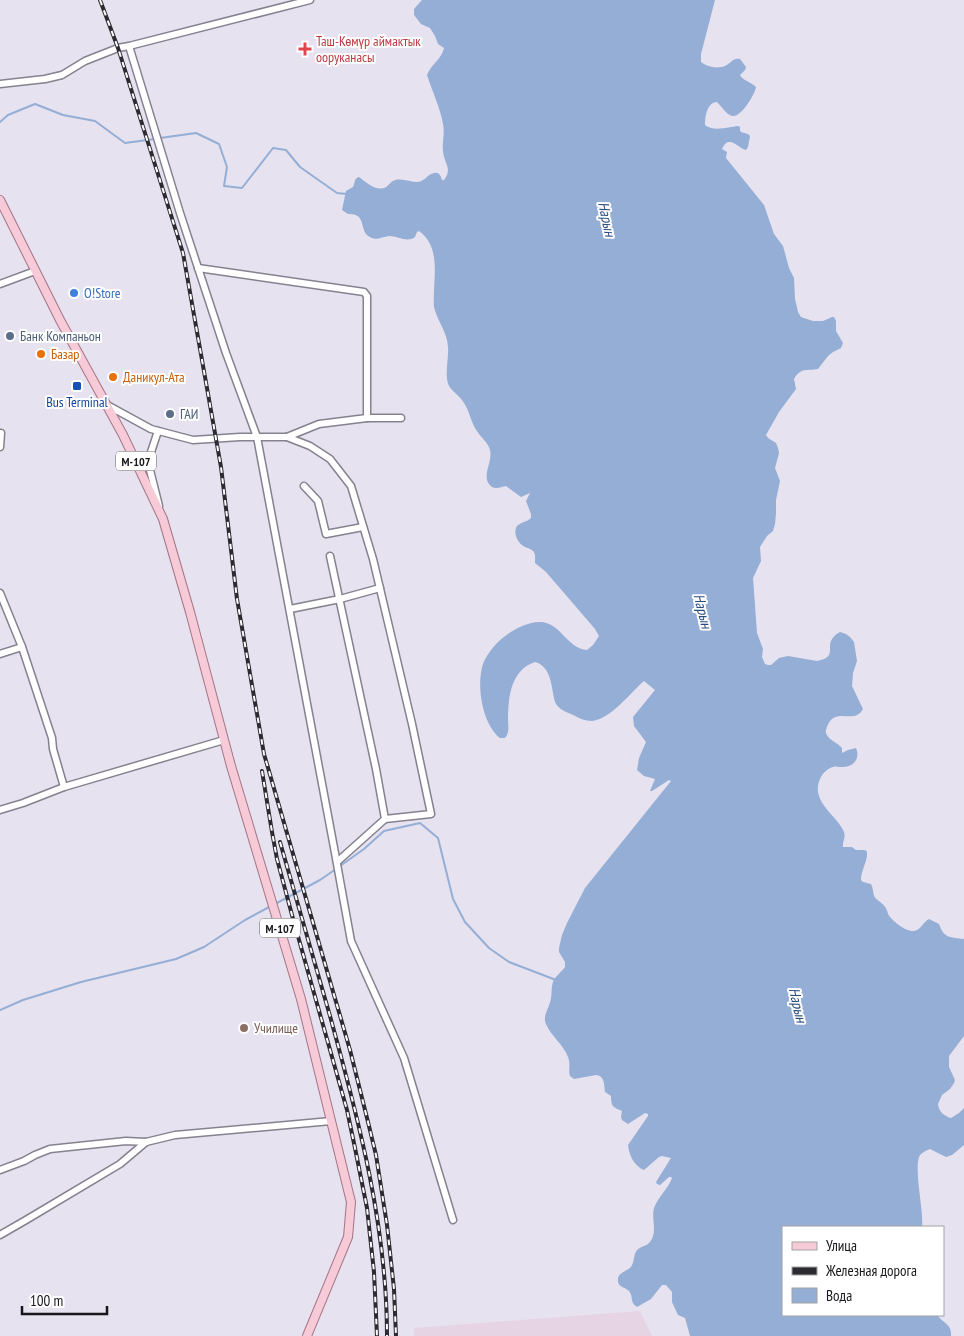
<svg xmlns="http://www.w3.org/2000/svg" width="964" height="1336" viewBox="0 0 964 1336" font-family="'PT Sans Narrow',sans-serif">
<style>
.industrial{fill:#e6d4e5}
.water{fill:#95aed5}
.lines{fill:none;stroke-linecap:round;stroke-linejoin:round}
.stream{stroke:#95aed5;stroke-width:2}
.minor-casing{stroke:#85818e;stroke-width:9}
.major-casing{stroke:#a57484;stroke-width:10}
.minor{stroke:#fff;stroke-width:6}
.major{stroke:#f7cad7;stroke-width:8}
.rail-casing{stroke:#2c2b31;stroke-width:4}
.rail{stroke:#fff;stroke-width:2;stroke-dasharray:5.5;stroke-linecap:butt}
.health-dot{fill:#e0444e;stroke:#fff;stroke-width:2}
.shop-dot{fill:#3f7fe0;stroke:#fff;stroke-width:2}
.service-dot{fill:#5c6f8a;stroke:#fff;stroke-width:2}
.food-dot{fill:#e8710a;stroke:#fff;stroke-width:2}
.transit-dot{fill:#1a4fb4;stroke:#fff;stroke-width:2}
.education-dot{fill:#8d6e63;stroke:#fff;stroke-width:2}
.labels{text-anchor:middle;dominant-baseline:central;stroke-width:4;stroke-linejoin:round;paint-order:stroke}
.shield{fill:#fff;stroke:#5d5c5f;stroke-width:1}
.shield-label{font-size:12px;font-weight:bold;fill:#17161b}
.health-label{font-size:14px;fill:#be3a42;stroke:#fff;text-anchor:start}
.shop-label{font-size:14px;fill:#366cbe;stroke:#fff;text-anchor:start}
.service-label{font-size:14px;fill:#4e5e75;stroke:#fff;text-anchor:start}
.food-label{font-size:14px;fill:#c56008;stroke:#fff;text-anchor:start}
.transit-label{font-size:14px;fill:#164399;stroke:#fff}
.education-label{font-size:14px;fill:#785e54;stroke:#fff;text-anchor:start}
.water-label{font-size:15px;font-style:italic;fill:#2d4e81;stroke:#fff}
</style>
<rect width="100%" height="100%" fill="#e6e2f0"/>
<!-- industrial -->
<polygon class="industrial" points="640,1311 652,1336 414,1336 414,1328"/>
<!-- water -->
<path class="water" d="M 422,0 L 715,0 L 701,54 L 701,62 C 707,67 717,69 725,66 C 732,63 732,58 740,59 L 746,67 L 745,70 L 740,75 C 742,80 751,82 756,87 C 755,94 741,118 732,116 C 726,114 722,107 717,102 C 707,102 705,117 705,125 C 713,132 729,127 738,126 L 740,127 L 740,130 L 741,132 L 748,134 L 750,136 L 748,147 L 746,150 C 739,149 729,133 722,149 L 727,152 L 726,158 L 764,205 L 774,234 L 783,246 L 789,268 L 794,278 L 795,299 L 798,312 L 801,317 L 813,321 L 823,321 L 832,317 L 834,317 L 836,321 L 836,331 L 843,343 L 841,348 L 833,352 L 828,356 L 818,369 C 807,371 801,367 794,379 L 796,389 L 779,412 L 766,435 L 768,438 L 776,443 L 778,448 L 779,453 L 775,468 L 780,481 L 776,500 L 776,513 L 775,524 L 773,531 L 767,536 L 760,547 L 761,561 L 753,578 L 757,633 L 763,649 L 762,657 L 765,664 L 768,665 L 771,665 L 779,658 L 788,656 L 817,661 C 842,656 819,644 840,632 L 846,634 L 850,637 L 854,642 L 857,661 L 853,673 L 852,686 L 863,709 C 854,726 835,705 827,727 C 826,730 825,732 827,735 C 829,740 838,743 842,748 L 842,753 L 848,750 L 856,748 C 861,760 852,768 840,767 C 838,767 835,766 833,767 C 828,768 823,773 821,777 C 808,801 838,816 844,832 C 846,838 842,842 843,847 L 852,847 L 856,850 L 865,850 L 867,852 C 868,861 861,870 861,880 L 863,882 L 871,884 C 873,888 873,892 874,896 C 877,901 882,902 885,907 C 886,907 888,913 888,914 C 892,921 906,932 914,931 C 921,930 923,922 929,919 L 939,924 C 944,939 951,937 964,939 L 964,1036 L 949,1056 L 949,1067 L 955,1080 L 954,1083 L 950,1089 L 942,1095 L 938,1104 C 939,1112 944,1116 951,1118 L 959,1113 L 964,1108 L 964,1145 L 952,1155 L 946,1157 L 930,1149 C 927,1150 923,1152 920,1155 C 913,1166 924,1211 922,1227 L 783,1227 L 783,1315 L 937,1315 C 944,1324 952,1324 951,1336 L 690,1336 L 685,1318 L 678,1315 L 672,1302 L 672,1292 L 666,1285 L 662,1285 L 651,1299 L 637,1307 C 629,1302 634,1297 629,1291 C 625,1287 618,1287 618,1281 C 617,1273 625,1272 630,1268 C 635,1263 633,1255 637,1250 C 641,1246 647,1246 650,1242 C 658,1231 651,1220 654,1208 C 658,1197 668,1189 672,1178 L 671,1177 L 669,1177 L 660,1185 L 657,1184 L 656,1182 L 671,1158 L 662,1156 L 659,1157 L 644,1170 C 634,1166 629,1155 628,1145 L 648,1116 L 648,1114 L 645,1113 L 628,1124 L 622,1120 L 621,1117 L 622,1111 C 614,1107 611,1108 611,1096 L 605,1092 C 604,1085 605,1076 596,1075 L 574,1079 L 570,1076 C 568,1070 571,1064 568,1057 C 563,1044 551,1036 546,1024 C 542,1016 550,1007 551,998 C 552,993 551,988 553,982 C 555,976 562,972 565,967 L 565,962 L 559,952 L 559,948 L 562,935 L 567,923 L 585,888 L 671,781 L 669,780 L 652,791 L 650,791 L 655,779 L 644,776 L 637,770 L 639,758 L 646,742 L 634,726 L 633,717 L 655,690 L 644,681 C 630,693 611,719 592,721 C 585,721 579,718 573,715 C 566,712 558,709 555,702 C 551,687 552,667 535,662 C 511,670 508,697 508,719 C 508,726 510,732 505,738 L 500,738 C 482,724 476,685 483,664 C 491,643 517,623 539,622 C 560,621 567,649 587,650 L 593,645 L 599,636 L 595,629 L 583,615 L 546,572 L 535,563 C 535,559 536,554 533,551 C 530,548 525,548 522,545 C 517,541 513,532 517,526 C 521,522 527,522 531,518 L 531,514 L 526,501 L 530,493 L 521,497 L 506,486 C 500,487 494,491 489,484 C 482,475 493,461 490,450 C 488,442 481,438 477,431 C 471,423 470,412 464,403 C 460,396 453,392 449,386 C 444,376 449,358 448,347 C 447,331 438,323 434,307 C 432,282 443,248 419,231 L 417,232 L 415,237 C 407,243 398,236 389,236 C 382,237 376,241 370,237 C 358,231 368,213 348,214 L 342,210 L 346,191 L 353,187 C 355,183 354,178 359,177 C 366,182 375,191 384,188 C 388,187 390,182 393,181 C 400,177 410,182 417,182 C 424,182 428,174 434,173 C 439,172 441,176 442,180 L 444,180 C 453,168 444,164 443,151 C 442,142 445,133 443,124 C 440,107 432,91 427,75 C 431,64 442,59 444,48 L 438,44 L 435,36 L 430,28 L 421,24 L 414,15 L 414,9 Z"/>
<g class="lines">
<!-- stream -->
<g class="stream">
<polyline points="0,122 8,115 35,104 63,115 95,121 125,143 155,139"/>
<polyline points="160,138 196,133 219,144 227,167 224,186 242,188 273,148 286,150 300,167 337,193 347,194"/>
<polyline points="340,866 364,849 384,831 420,823 438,838 453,899 465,922 489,948 509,962 556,980"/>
<polyline points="275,904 320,880 336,869"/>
<polyline points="0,1010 23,1000 81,982 176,959 204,947 245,920 271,906"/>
</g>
<!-- minor casing -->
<g class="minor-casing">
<g id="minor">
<polyline points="129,46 180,213 226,353 257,437 335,853 351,941 404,1058 453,1220"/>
<polyline points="0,84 45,79 62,75 85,61 118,48 129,46 310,0"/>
<polyline points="198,268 364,292 367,296 367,418"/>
<polyline points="0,284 35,271"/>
<polyline points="107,405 151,429 193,440 240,437 287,437 310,446 330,459 351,486 373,559 412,724 431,814 385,819"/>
<polyline points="158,431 151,452 150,470 159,506"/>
<polyline points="287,437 319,424 367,418 401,418"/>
<polyline points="0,447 1,433"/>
<polyline points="304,486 318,501 326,534 363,527"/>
<polyline points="330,556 376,769 385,819 337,862"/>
<polyline points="0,593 22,647 52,738 53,749 64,787"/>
<polyline points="290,609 340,599 380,588"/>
<polyline points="0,654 22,647"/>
<polyline points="0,810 23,803 64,787 224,740"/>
<polyline points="0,1170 24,1161 35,1155 50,1149 126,1141 146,1142"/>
<polyline points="0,1235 26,1220 120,1164 146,1142 175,1135 331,1121"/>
</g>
</g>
<!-- major casing -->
<g class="major-casing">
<polyline id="major" points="0,200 60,320 123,435 163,519 190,612 231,766 301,999 351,1202 348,1237 307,1336"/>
</g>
<!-- minor -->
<use href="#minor" class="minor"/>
<!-- major -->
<use href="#major" class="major"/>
<!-- rail casing -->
<g class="rail-casing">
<g id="rail">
<polyline points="100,0 118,48 183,253 221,467 237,599 264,754 350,1050 368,1122 376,1155 387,1225 394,1289 396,1336"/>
<polyline points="262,771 272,832 277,859 292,915 347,1110 355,1148 367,1208 374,1272 377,1336"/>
<path d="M 280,842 C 297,900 313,958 330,1016 C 359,1121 387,1227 387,1336"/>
</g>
</g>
<!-- rail -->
<use href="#rail" class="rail"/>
</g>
<!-- markers -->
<path class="health-dot" d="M302.5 41.5h5v5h5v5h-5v5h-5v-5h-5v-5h5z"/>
<circle class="shop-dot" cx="74" cy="293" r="5"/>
<g class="service-dot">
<circle cx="10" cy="336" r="5"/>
<circle cx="170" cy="414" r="5"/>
</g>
<g class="food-dot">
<circle cx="41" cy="354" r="5"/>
<circle cx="113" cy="377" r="5"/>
</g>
<rect class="transit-dot" x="72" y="381" width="10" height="10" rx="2.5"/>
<circle class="education-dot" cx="244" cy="1028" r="5"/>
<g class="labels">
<!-- shield labels -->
<g class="shield">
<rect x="116" y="451.5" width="40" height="19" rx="4"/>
<rect x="260" y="918.5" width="40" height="19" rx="4"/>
</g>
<g class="shield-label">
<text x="136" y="461">М-107</text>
<text x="280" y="928">М-107</text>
</g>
<!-- health labels -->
<g class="health-label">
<text x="316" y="41">Таш-Көмүр аймактык<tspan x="316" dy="16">ооруканасы</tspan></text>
</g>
<!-- shop labels -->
<g class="shop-label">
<text x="84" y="293">O!Store</text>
</g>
<!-- service labels -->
<g class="service-label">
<text x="20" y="336">Банк Компаньон</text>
<text x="180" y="414">ГАИ</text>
</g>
<!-- food labels -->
<g class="food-label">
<text x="51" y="354">Базар</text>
<text x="123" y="377">Даникул-Ата</text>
</g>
<!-- transit labels -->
<g class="transit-label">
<text x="77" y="402">Bus Terminal</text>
</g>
<!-- education labels -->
<g class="education-label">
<text x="254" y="1028">Училище</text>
</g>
<!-- water labels -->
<g class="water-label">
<text transform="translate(607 219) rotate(78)">Нарын</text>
<text transform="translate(703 611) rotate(76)">Нарын</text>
<text transform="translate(798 1005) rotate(77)">Нарын</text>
</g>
</g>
<!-- legend -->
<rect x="782" y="1226" width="162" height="90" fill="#ffffff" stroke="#a2a2a4"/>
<rect x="792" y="1242" width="25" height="8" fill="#f7cad7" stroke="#a2a2a4"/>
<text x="826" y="1251" font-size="15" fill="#17161b">Улица</text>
<rect x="792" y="1267" width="25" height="8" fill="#2c2b31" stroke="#a2a2a4"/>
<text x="826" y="1276" font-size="15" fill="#17161b">Железная дорога</text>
<rect x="792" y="1288" width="25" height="15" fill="#95aed5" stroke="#a2a2a4"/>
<text x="826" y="1301" font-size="15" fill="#17161b">Вода</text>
<!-- scale -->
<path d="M22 1306v8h85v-8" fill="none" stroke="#17161b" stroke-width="2.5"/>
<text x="30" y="1306" font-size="15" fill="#17161b" stroke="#ffffff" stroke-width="4" paint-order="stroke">100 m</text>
</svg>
